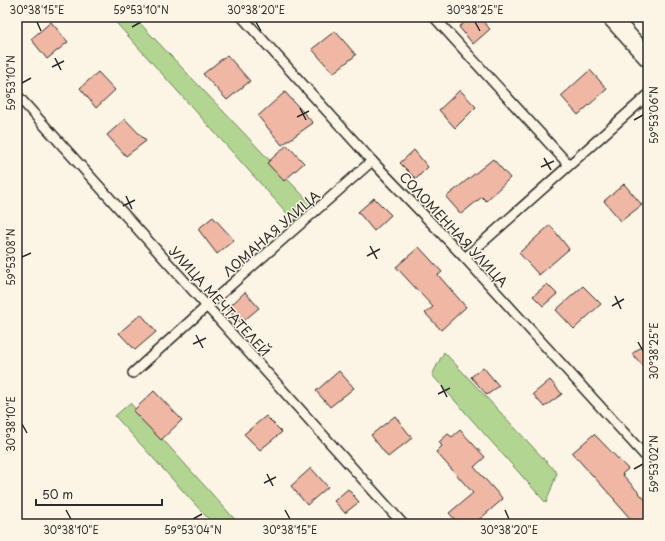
<svg xmlns="http://www.w3.org/2000/svg" width="665" height="541" viewBox="0 0 665 541" font-family="'Playpen Sans',sans-serif">
<style>
.green{fill:#b2d691;stroke:#6e805e}
.building{fill:#efb7a4;stroke:#2b2b2b}
.lines{fill:none;stroke-linecap:round;stroke-linejoin:round}
.service-casing{stroke:#2b2b2b;stroke-width:12}
.minor-casing{stroke:#2b2b2b;stroke-width:20}
.service{stroke:#fcf5e5;stroke-width:9}
.minor{stroke:#fcf5e5;stroke-width:17}
.ticks{fill:none;stroke:#2b2b2b;stroke-width:1.5}
.labels{text-anchor:middle;dominant-baseline:central;stroke-width:3;stroke-linejoin:round;paint-order:stroke}
.street-label{font-size:13px;fill:#2b2b2b;stroke:#fcf5e5}
.neatline{fill:none;stroke:#2b2b2b;stroke-width:1.5}
.ticks-label{font-size:10px;text-anchor:middle;fill:#2b2b2b}
</style>
<rect width="100%" height="100%" fill="#fcf5e5"/>
<filter id="ink" filterUnits="userSpaceOnUse"><feTurbulence type="fractalNoise" baseFrequency=".025" numOctaves="2"/><feDisplacementMap in="SourceGraphic" scale="8" xChannelSelector="R" yChannelSelector="G"/><feConvolveMatrix kernelMatrix="1 2 1 2 8 2 1 2 1" color-interpolation-filters="sRGB"/></filter>
<g filter="url(#ink)">
<!-- green -->
<g class="green">
<polygon points="111,17 134,17 312,205 294,221"/>
<polygon points="444,352 557,473 546,503 432,375"/>
<polygon points="130,403 239,524 213,524 115,416"/>
</g>
<!-- building -->
<g class="building">
<polygon points="471,17 479,17 490,29 473,44 459,27"/>
<polygon points="51,22 68,42 47,59 31,39"/>
<polygon points="335,31 356,55 333,73 312,49"/>
<polygon points="227,55 250,81 227,100 203,74"/>
<polygon points="590,70 607,89 578,115 561,96"/>
<polygon points="98,72 115,90 96,108 80,88"/>
<polygon points="460,90 476,107 455,128 439,110"/>
<polygon points="285,92 313,123 282,145 258,116"/>
<polygon points="125,119 146,141 126,156 107,135"/>
<polygon points="287,145 304,163 284,181 267,163"/>
<polygon points="414,150 428,167 416,179 400,163"/>
<polygon points="493,159 510,178 486,201 482,197 461,214 446,197"/>
<polygon points="624,184 642,205 621,221 604,201"/>
<polygon points="374,198 391,215 374,231 358,212"/>
<polygon points="213,217 234,240 217,254 198,229"/>
<polygon points="550,225 569,249 539,275 519,253"/>
<polygon points="419,247 442,272 438,275 466,307 441,330 425,313 433,307 396,267"/>
<polygon points="547,284 557,294 543,306 533,296"/>
<polygon points="583,286 601,304 574,329 556,310"/>
<polygon points="245,292 259,308 241,323 227,309"/>
<polygon points="141,314 156,332 135,350 119,333"/>
<polygon points="648,341 648,371 632,354"/>
<polygon points="483,367 499,386 487,395 471,377"/>
<polygon points="339,371 354,388 330,407 316,391"/>
<polygon points="550,380 562,394 544,407 533,394"/>
<polygon points="154,391 182,420 161,440 133,411"/>
<polygon points="266,416 282,432 260,450 244,434"/>
<polygon points="395,416 412,438 388,457 371,435"/>
<polygon points="460,430 485,457 474,467 503,499 474,524 459,524 449,513 473,493 436,452 442,446 439,442 448,434 452,437"/>
<polygon points="594,434 628,469 622,474 648,503 648,524 635,524 614,500 615,500 572,453"/>
<polygon points="311,468 328,487 307,505 291,486"/>
<polygon points="348,489 359,502 345,513 334,501"/>
</g>
<g class="lines">
<!-- service casing -->
<g class="service-casing">
<g id="service">
<polyline points="242,17 372,161 465,258 648,459"/>
<polyline points="434,17 569,165"/>
<polyline points="17,95 403,524"/>
<polyline points="465,258 648,95"/>
<polyline points="133,373 207,306 372,161"/>
</g>
</g>
<!-- minor casing -->
<g class="minor-casing">
<polyline id="minor" points="611,17 648,58"/>
</g>
<!-- service -->
<use href="#service" class="service"/>
<!-- minor -->
<use href="#minor" class="minor"/>
</g>
</g>
<!-- ticks -->
<path class="ticks" d="M 37,22 L 41,31M 256,22 L 261,31M 475,22 L 480,31M 132,27 L 141,22M 55,58 L 61,70M 52,67 L 64,61M 22,83 L 31,78M 300,108 L 306,120M 297,117 L 309,111M 634,120 L 643,115M 544,158 L 551,170M 541,167 L 554,161M 126,196 L 132,209M 123,206 L 135,200M 370,246 L 377,259M 367,256 L 380,249M 22,257 L 31,253M 615,296 L 621,309M 612,306 L 624,299M 196,335 L 203,348M 638,342 L 643,351M 193,344 L 206,338M 441,385 L 447,397M 438,394 L 450,388M 22,424 L 27,433M 634,469 L 643,464M 267,474 L 273,486M 264,483 L 276,477M 66,510 L 71,519M 285,510 L 290,519M 505,510 L 509,519M 193,519 L 202,514"/>
<g class="labels">
<!-- street labels -->
<g class="street-label">
<text transform="translate(454 229) rotate(47)">СОЛОМЕННАЯ УЛИЦА</text>
<text transform="translate(271 233) rotate(-41)">ЛОМАНАЯ УЛИЦА</text>
<text transform="translate(220 301) rotate(48)">УЛИЦА МЕЧТАТЕЛЕЙ</text>
</g>
</g>
<!-- margin -->
<rect width="665" height="541" fill="none" stroke="#fcf5e5" stroke-width="44"/>
<!-- scale -->
<path d="M36 499v6h126v-6" fill="none" stroke="#2b2b2b" stroke-width="2"/>
<text x="42" y="499" font-size="12" fill="#2b2b2b" stroke="#fcf5e5" stroke-width="3" paint-order="stroke">50 m</text>
<rect x="22" y="22" width="621" height="497" class="neatline"/>
<g class="ticks-label">
<text x="37" y="14">30°38'15"E</text>
<text x="141" y="14">59°53'10"N</text>
<text x="256" y="14">30°38'20"E</text>
<text x="475" y="14">30°38'25"E</text>
<text transform="translate(11 83) rotate(-90)" y="4">59°53'10"N</text>
<text transform="translate(654 115) rotate(-90)" y="4">59°53'06"N</text>
<text transform="translate(11 257) rotate(-90)" y="4">59°53'08"N</text>
<text transform="translate(654 351) rotate(-90)" y="4">30°38'25"E</text>
<text transform="translate(11 424) rotate(-90)" y="4">30°38'10"E</text>
<text transform="translate(654 464) rotate(-90)" y="4">59°53'02"N</text>
<text x="71" y="534">30°38'10"E</text>
<text x="193" y="534">59°53'04"N</text>
<text x="290" y="534">30°38'15"E</text>
<text x="509" y="534">30°38'20"E</text>
</g>
</svg>
